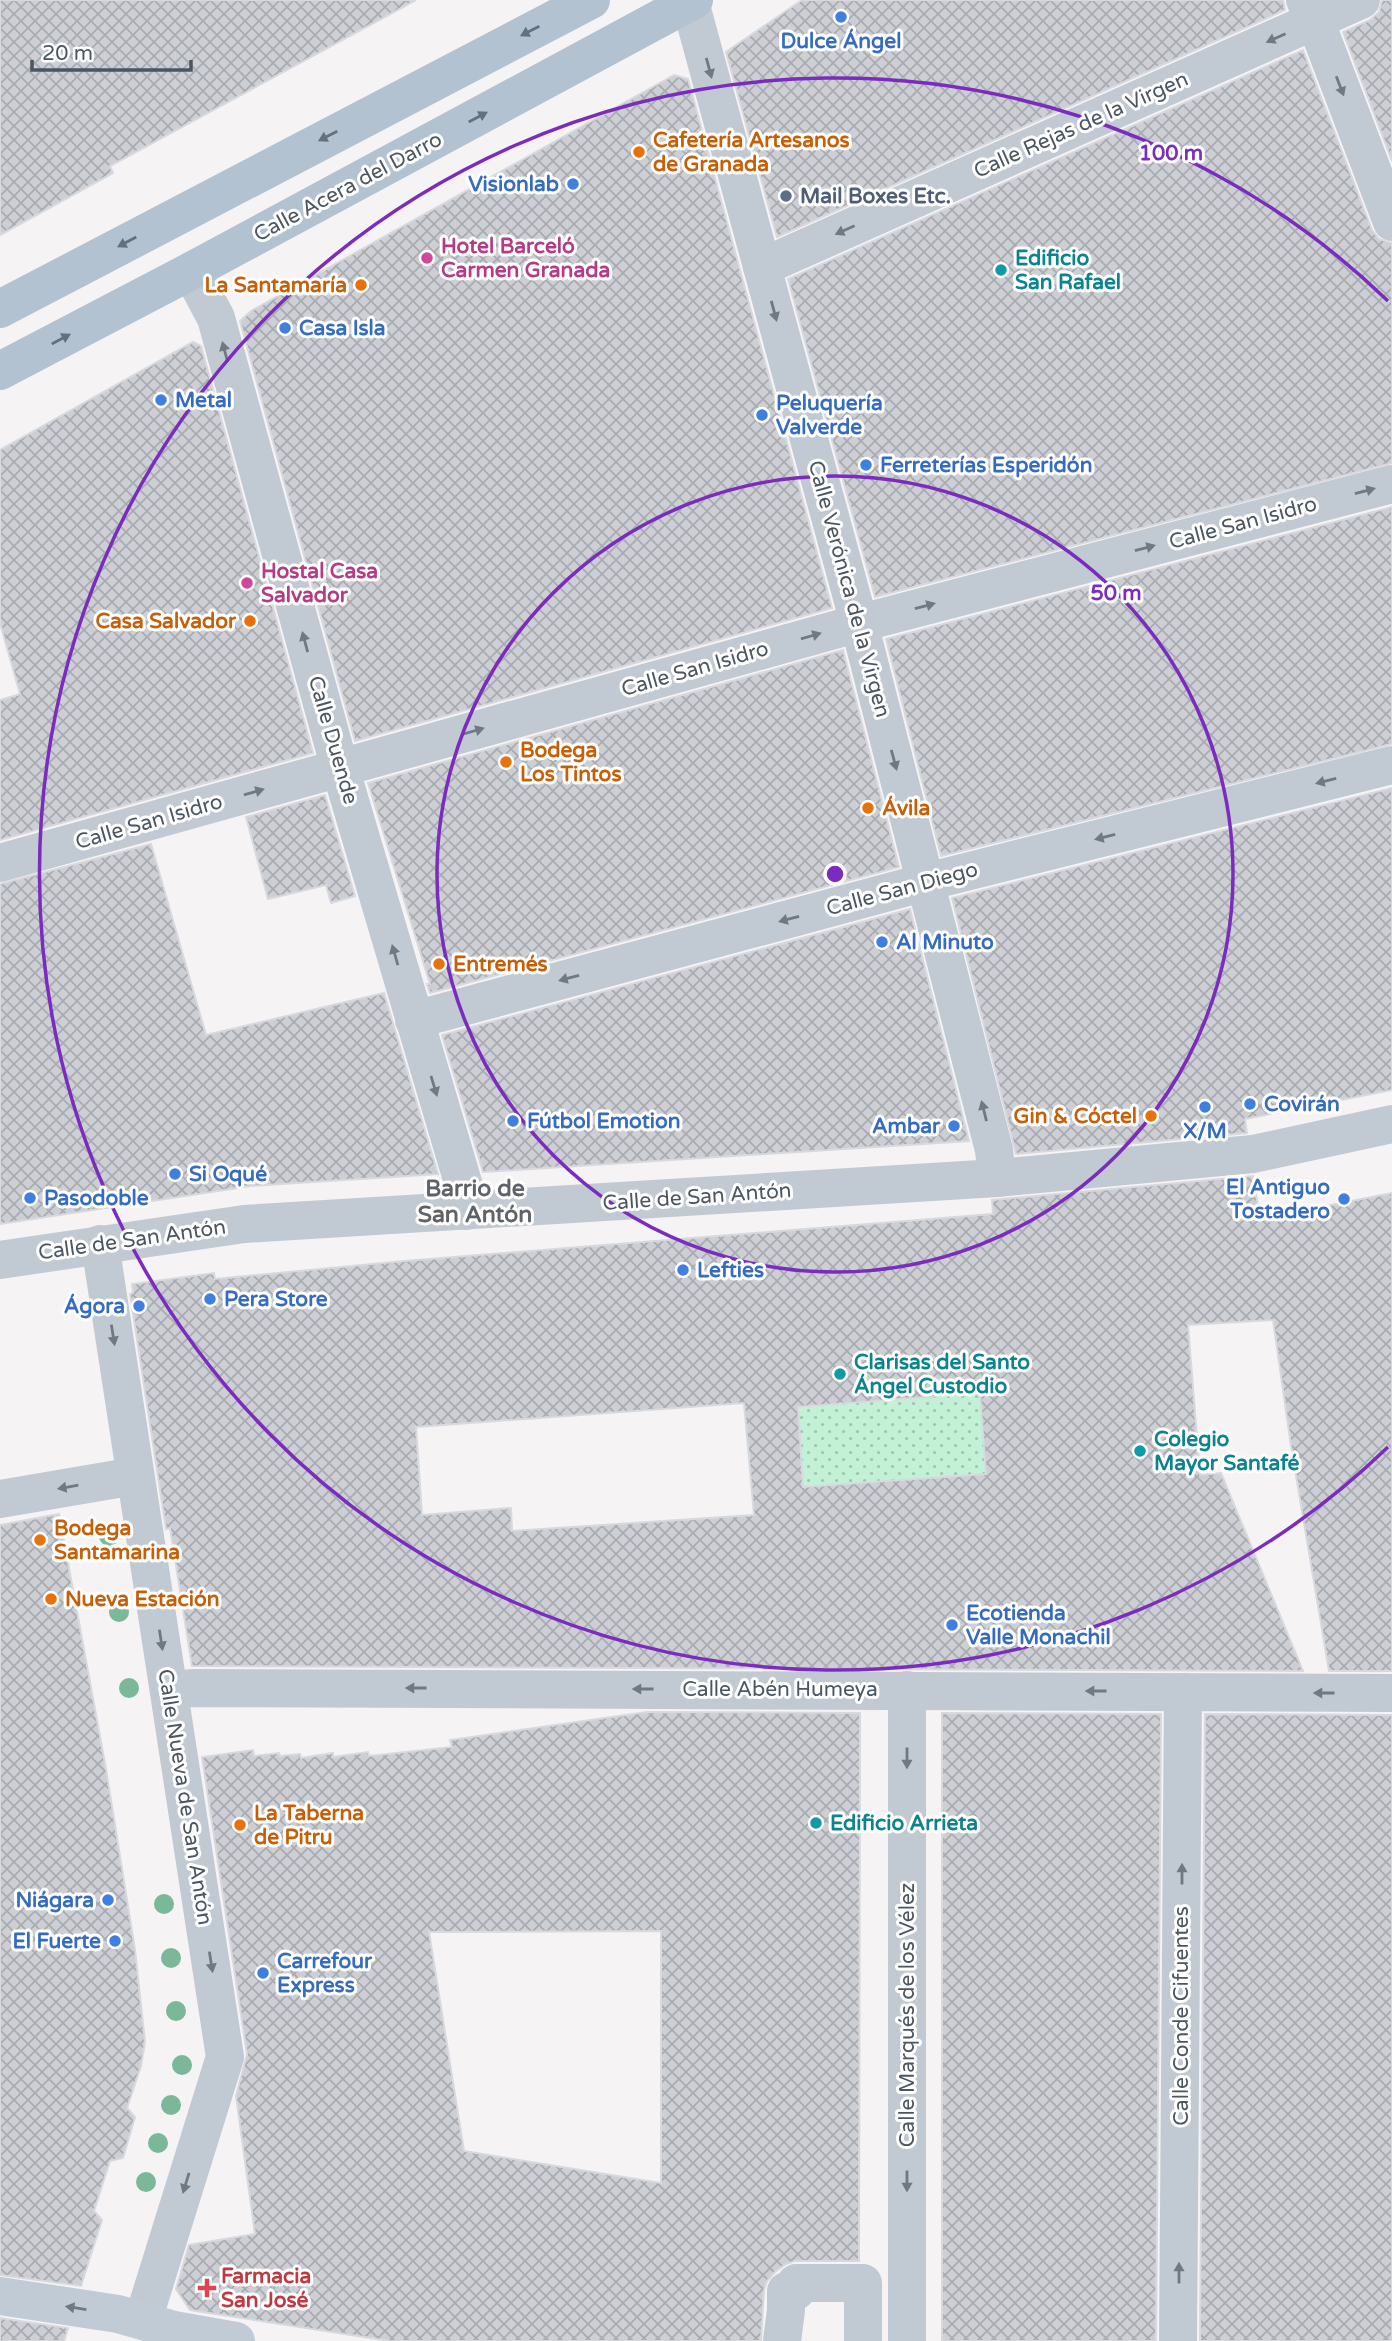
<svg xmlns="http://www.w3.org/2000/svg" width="1392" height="2341" viewBox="0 0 1392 2341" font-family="'Varela Round',sans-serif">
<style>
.garden{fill:url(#garden-dots)}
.building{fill:url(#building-cross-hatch);stroke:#d7d9de;stroke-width:2;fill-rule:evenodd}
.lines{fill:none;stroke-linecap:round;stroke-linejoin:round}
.street{stroke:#c1cad2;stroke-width:38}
.secondary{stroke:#c1cbd6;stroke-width:38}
.primary{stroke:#b3c2d1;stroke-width:38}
.tree{fill:#7bb799}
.oneway{fill:#64717d}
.oneway2{fill:#6e7983}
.oneway3{fill:#6e7984}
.ring{fill:none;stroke:#7b2cbf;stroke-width:3.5}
.shop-dot{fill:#3f7fe0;stroke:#fff;stroke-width:2.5}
.food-dot{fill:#e8710a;stroke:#fff;stroke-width:2.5}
.service-dot{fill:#5c6f8a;stroke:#fff;stroke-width:2.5}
.hotel-dot{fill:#d1479c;stroke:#fff;stroke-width:2.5}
.culture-dot{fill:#0f9aa8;stroke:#fff;stroke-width:2.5}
.health-dot{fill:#e0444e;stroke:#fff;stroke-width:2.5}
.labels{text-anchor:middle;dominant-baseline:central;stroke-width:6;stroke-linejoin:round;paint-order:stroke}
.shop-label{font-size:21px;font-weight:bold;fill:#366cbe;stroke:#fff;text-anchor:start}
.street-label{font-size:21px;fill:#4a5661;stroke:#fff}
.food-label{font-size:21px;font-weight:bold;fill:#c56008;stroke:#fff;text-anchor:start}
.service-label{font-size:21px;font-weight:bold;fill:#4e5e75;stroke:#fff;text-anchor:start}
.hotel-label{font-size:21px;font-weight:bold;fill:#b23c85;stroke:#fff;text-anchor:start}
.culture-label{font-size:21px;font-weight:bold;fill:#0d838f;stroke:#fff;text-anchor:start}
.health-label{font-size:21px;font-weight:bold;fill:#be3a42;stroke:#fff;text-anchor:start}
.neighbourhood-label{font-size:23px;font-weight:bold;fill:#5f6368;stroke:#fff}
.centre{fill:#7b2cbf;stroke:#fff;stroke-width:3.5}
.ring-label{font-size:21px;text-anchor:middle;font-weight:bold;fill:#7b2cbf;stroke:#fff;stroke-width:6;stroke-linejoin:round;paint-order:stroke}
</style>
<defs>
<pattern id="garden-dots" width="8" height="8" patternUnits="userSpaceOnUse" patternTransform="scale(1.75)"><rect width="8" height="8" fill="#c3f1d5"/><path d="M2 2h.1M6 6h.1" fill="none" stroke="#a0c6b0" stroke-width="1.8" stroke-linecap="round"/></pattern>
<pattern id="building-cross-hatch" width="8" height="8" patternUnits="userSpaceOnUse" patternTransform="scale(1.75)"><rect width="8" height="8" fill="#cdcfd5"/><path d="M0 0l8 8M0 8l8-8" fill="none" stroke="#a8abb0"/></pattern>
</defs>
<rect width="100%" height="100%" fill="#f5f3f3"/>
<!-- garden -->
<polygon class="garden" points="936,1352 1041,1362 984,1437 986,1474 803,1487 798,1408 939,1396"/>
<!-- building -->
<g class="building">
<polygon points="0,0 416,0 110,166 113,173 0,235"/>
<polygon points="802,0 1283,0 1285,10 777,237 726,52"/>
<polygon points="1382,0 1392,0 1392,161 1343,32 1370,20 1379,12"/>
<polygon points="1303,50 1372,230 1379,239 1392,243 1392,463 875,597 788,279"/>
<polygon points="674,75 688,79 832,608 355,741 240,321 251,311"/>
<polygon points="193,342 201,346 313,753 0,840 0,700 20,694 0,623 0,450"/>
<polygon points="1392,507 1392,744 941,856 886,639"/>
<polygon points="843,650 899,867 430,993 427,984 430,984 368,783"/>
<polygon points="1392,788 1392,1090 1245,1119 1247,1133 1016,1154 952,898"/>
<polygon points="325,795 355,896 331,903 326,885 268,899 246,817"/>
<polygon points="151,844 206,1035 384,993 438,1174 251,1186 0,1224 0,884"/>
<polygon points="910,909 969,1141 483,1172 442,1035"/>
<path d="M 1253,1176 L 1260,1219 L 1392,1193 L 1392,1671 L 1329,1671 L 1291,1446 L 1273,1320 L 1188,1325 L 1200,1475 L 1221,1473 L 1303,1671 L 192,1666 L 170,1528 L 166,1529 L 130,1294 L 133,1293 L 132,1284 L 214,1273 L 215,1279 L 404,1261 L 993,1214 L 992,1200 ZM 980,1393 L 986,1474 L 803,1487 L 798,1407 ZM 744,1403 L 754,1515 L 512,1531 L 511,1508 L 422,1515 L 416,1427 Z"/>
<polygon points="59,1514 106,1769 135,1950 145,2042 141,2066 127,2108 135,2117 123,2158 110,2161 94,2211 102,2220 81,2286 0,2275 0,1525"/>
<path d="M 647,1712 L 860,1713 L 859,2261 L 795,2261 L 786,2264 L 775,2272 L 767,2281 L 764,2290 L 761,2341 L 390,2341 L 190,2310 L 176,2289 L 189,2245 L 255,2234 L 236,2096 L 247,2054 L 202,1757 L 253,1750 L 254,1756 L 279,1753 L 280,1756 L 300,1754 L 301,1758 L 333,1753 L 333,1757 L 368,1752 L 369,1756 L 452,1747 L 450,1740 ZM 661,1931 L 661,2183 L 464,2151 L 429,1932 Z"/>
<polygon points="942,1713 1161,1714 1156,2341 942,2341"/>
<polygon points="1205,1714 1392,1715 1392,2341 1200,2341"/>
<polygon points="0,2318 68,2328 64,2341 0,2341"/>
</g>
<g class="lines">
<!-- street -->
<g class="street">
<polyline points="1305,0 1315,20 1392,222"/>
<polyline points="690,2 859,623 994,1150 997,1178"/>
<polyline points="762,267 1361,0"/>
<polyline points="191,271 216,318 334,747 464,1186 466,1211"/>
<polyline points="0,863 845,627 1392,484"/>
<polyline points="414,1020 926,882 1392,765"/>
<polyline points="100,1244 225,2057 143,2320"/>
<polyline points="0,1260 244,1224 997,1178 1253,1154 1392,1124"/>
<polyline points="0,1499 135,1476"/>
<polyline points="907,1690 907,2341"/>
<polyline points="169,1691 192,1688 1392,1693"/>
<polyline points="782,2341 786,2310 786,2291 796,2291 796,2283 863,2283 863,2341"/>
<polyline points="1178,2341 1183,1692"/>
</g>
<!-- secondary -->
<polyline class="secondary" points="0,2296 118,2314 174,2330 236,2341"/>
<!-- primary -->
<g class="primary">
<polyline points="0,309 591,0"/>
<polyline points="0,371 191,271 694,0"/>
</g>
</g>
<!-- trees -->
<g class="tree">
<circle cx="109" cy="1536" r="10"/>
<circle cx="119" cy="1612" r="10"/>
<circle cx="129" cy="1688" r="10"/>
<circle cx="164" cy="1904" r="10"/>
<circle cx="171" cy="1958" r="10"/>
<circle cx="176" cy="2011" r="10"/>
<circle cx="182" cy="2065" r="10"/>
<circle cx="171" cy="2105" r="10"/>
<circle cx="158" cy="2143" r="10"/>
<circle cx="146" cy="2182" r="10"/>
</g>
<!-- one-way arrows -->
<defs><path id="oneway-solid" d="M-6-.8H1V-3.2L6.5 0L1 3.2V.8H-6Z" transform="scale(1.75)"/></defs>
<g class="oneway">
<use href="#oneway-solid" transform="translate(530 31) rotate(153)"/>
<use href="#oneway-solid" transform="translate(478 117) rotate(-28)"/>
<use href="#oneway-solid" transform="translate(328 136) rotate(153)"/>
<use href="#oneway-solid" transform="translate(127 242) rotate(152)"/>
<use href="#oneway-solid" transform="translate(61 339) rotate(-28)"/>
</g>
<g class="oneway2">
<use href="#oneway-solid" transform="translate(1276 38) rotate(156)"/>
<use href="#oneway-solid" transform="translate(709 68) rotate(75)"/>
<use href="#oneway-solid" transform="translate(1340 86) rotate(69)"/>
<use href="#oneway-solid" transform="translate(845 230) rotate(156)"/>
<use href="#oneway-solid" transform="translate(774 311) rotate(75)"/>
<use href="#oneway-solid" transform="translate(225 352) rotate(-105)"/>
<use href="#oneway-solid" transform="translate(1365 491) rotate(-15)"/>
<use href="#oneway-solid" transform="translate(1145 548) rotate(-15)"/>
<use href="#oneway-solid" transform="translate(925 606) rotate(-15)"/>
<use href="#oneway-solid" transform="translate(811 636) rotate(-16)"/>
<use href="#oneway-solid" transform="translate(305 642) rotate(-105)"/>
<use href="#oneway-solid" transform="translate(474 731) rotate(-16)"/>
<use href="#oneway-solid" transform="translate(894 760) rotate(75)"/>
<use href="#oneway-solid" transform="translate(1326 781) rotate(166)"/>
<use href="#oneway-solid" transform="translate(254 792) rotate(-16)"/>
<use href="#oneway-solid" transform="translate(1105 837) rotate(166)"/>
<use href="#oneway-solid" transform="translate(789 919) rotate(165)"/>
<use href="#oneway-solid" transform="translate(395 955) rotate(-106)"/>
<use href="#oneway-solid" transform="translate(569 978) rotate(165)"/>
<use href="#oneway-solid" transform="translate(434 1086) rotate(73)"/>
<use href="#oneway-solid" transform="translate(984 1111) rotate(-104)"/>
<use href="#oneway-solid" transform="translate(113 1335) rotate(81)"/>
<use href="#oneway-solid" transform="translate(68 1487) rotate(170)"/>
<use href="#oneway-solid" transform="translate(161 1640) rotate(81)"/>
<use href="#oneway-solid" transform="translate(416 1688) rotate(-180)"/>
<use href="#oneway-solid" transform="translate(643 1689) rotate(-180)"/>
<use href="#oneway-solid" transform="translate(1096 1691) rotate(-180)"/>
<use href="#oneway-solid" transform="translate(1324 1693) rotate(-180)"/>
<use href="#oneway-solid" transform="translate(907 1758) rotate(90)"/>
<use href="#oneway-solid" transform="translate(1182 1874) rotate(-90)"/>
<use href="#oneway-solid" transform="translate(211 1962) rotate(81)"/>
<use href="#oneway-solid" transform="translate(907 2181) rotate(90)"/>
<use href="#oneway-solid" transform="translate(186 2183) rotate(107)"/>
<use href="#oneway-solid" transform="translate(1179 2273) rotate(-90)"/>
</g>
<use class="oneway3" href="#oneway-solid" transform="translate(76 2308) rotate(-171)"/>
<!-- distance rings -->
<g class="ring">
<circle cx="835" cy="874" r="398"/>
<path d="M1388 1447A796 796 0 1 1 1388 301"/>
</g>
<!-- markers -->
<g class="shop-dot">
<circle cx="841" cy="17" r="7"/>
<circle cx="573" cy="184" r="7"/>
<circle cx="285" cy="328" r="7"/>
<circle cx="161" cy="400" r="7"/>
<circle cx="762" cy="415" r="7"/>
<circle cx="866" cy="465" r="7"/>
<circle cx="882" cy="942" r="7"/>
<circle cx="1250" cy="1104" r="7"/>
<circle cx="1205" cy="1107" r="7"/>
<circle cx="513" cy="1121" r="7"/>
<circle cx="954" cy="1126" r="7"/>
<circle cx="175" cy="1174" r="7"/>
<circle cx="30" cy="1198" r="7"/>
<circle cx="1344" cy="1199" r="7"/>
<circle cx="683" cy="1270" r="7"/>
<circle cx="210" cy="1299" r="7"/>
<circle cx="139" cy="1306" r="7"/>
<circle cx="952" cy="1625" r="7"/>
<circle cx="108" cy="1900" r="7"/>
<circle cx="115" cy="1941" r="7"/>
<circle cx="263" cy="1973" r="7"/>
</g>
<g class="food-dot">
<circle cx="639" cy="152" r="7"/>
<circle cx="361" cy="285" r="7"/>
<circle cx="250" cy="621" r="7"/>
<circle cx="506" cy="762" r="7"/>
<circle cx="868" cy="808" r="7"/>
<circle cx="439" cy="964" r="7"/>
<circle cx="1151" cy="1116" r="7"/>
<circle cx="40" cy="1540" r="7"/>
<circle cx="51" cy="1599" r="7"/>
<circle cx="240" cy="1825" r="7"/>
</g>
<circle class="service-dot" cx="786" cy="196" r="7"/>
<g class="hotel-dot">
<circle cx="427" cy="258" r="7"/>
<circle cx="247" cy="583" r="7"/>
</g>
<g class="culture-dot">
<circle cx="1001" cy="270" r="7"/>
<circle cx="840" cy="1374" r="7"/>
<circle cx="1140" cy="1451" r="7"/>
<circle cx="816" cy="1823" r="7"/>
</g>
<path class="health-dot" d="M203.5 2277.5h7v7h7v7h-7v7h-7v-7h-7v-7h7z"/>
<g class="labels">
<!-- shop labels -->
<g class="shop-label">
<text x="841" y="41" text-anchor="middle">Dulce Ángel</text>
<text x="559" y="184" text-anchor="end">Visionlab</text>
<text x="299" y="328">Casa Isla</text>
<text x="175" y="400">Metal</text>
<text x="776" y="403">Peluquería<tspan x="776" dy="24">Valverde</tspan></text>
<text x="880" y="465">Ferreterías Esperidón</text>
<text x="896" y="942">Al Minuto</text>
<text x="1264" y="1104">Covirán</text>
<text x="527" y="1121">Fútbol Emotion</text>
<text x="940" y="1126" text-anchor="end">Ambar</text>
<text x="1205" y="1131" text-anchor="middle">X/M</text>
<text x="189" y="1174">Si Oqué</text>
<text x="1330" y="1187" text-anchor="end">El Antiguo<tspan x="1330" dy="24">Tostadero</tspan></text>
<text x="44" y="1198">Pasodoble</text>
<text x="697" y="1270">Lefties</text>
<text x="224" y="1299">Pera Store</text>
<text x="125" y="1306" text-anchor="end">Ágora</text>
<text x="966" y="1613">Ecotienda<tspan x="966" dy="24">Valle Monachil</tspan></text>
<text x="94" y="1900" text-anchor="end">Niágara</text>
<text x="101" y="1941" text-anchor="end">El Fuerte</text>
<text x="277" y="1961">Carrefour<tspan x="277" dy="24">Express</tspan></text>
</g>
<!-- street labels -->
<g class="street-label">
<text transform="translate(1081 125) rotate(-24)">Calle Rejas de la Virgen</text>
<text transform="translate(348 187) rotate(-28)">Calle Acera del Darro</text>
<text transform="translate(1243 523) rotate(-15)">Calle San Isidro</text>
<text transform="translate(849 589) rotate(75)">Calle Verónica de la Virgen</text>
<text transform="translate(695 669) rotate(-16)">Calle San Isidro</text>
<text transform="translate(333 740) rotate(74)">Calle Duende</text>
<text transform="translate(149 822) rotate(-16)">Calle San Isidro</text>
<text transform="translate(902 889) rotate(-15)">Calle San Diego</text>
<text transform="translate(697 1197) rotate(-4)">Calle de San Antón</text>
<text transform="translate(132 1240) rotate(-8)">Calle de San Antón</text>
<text x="780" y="1689">Calle Abén Humeya</text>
<text transform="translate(185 1797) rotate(81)">Calle Nueva de San Antón</text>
<text transform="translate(907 2015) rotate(-90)">Calle Marqués de los Vélez</text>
<text transform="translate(1181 2016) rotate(-90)">Calle Conde Cifuentes</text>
</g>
<!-- food labels -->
<g class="food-label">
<text x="653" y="140">Cafetería Artesanos<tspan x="653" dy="24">de Granada</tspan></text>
<text x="347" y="285" text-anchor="end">La Santamaría</text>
<text x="236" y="621" text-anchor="end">Casa Salvador</text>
<text x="520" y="750">Bodega<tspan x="520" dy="24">Los Tintos</tspan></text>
<text x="882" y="808">Ávila</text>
<text x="453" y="964">Entremés</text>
<text x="1137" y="1116" text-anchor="end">Gin &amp; Cóctel</text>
<text x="54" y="1528">Bodega<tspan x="54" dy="24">Santamarina</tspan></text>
<text x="65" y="1599">Nueva Estación</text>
<text x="254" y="1813">La Taberna<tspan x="254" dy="24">de Pitru</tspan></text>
</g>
<!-- service labels -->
<g class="service-label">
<text x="800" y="196">Mail Boxes Etc.</text>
</g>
<!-- hotel labels -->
<g class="hotel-label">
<text x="441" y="246">Hotel Barceló<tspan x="441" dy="24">Carmen Granada</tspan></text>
<text x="261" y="571">Hostal Casa<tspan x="261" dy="24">Salvador</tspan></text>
</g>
<!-- culture labels -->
<g class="culture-label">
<text x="1015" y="258">Edificio<tspan x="1015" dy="24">San Rafael</tspan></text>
<text x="854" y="1362">Clarisas del Santo<tspan x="854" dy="24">Ángel Custodio</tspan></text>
<text x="1154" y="1439">Colegio<tspan x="1154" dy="24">Mayor Santafé</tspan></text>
<text x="830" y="1823">Edificio Arrieta</text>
</g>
<!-- health labels -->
<g class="health-label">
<text x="221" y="2276">Farmacia<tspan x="221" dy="24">San José</tspan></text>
</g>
<!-- neighbourhood labels -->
<g class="neighbourhood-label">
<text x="475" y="1189">Barrio de<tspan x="475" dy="26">San Antón</tspan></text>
</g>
</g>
<circle cx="835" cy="874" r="10" class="centre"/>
<g class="ring-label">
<text x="1171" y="160">100 m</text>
<text x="1116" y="600">50 m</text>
</g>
<!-- scale -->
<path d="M32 60v10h159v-10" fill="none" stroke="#4a5661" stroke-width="3.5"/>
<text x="42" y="60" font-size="21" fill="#4a5661" stroke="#ffffff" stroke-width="5" paint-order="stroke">20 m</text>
</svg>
